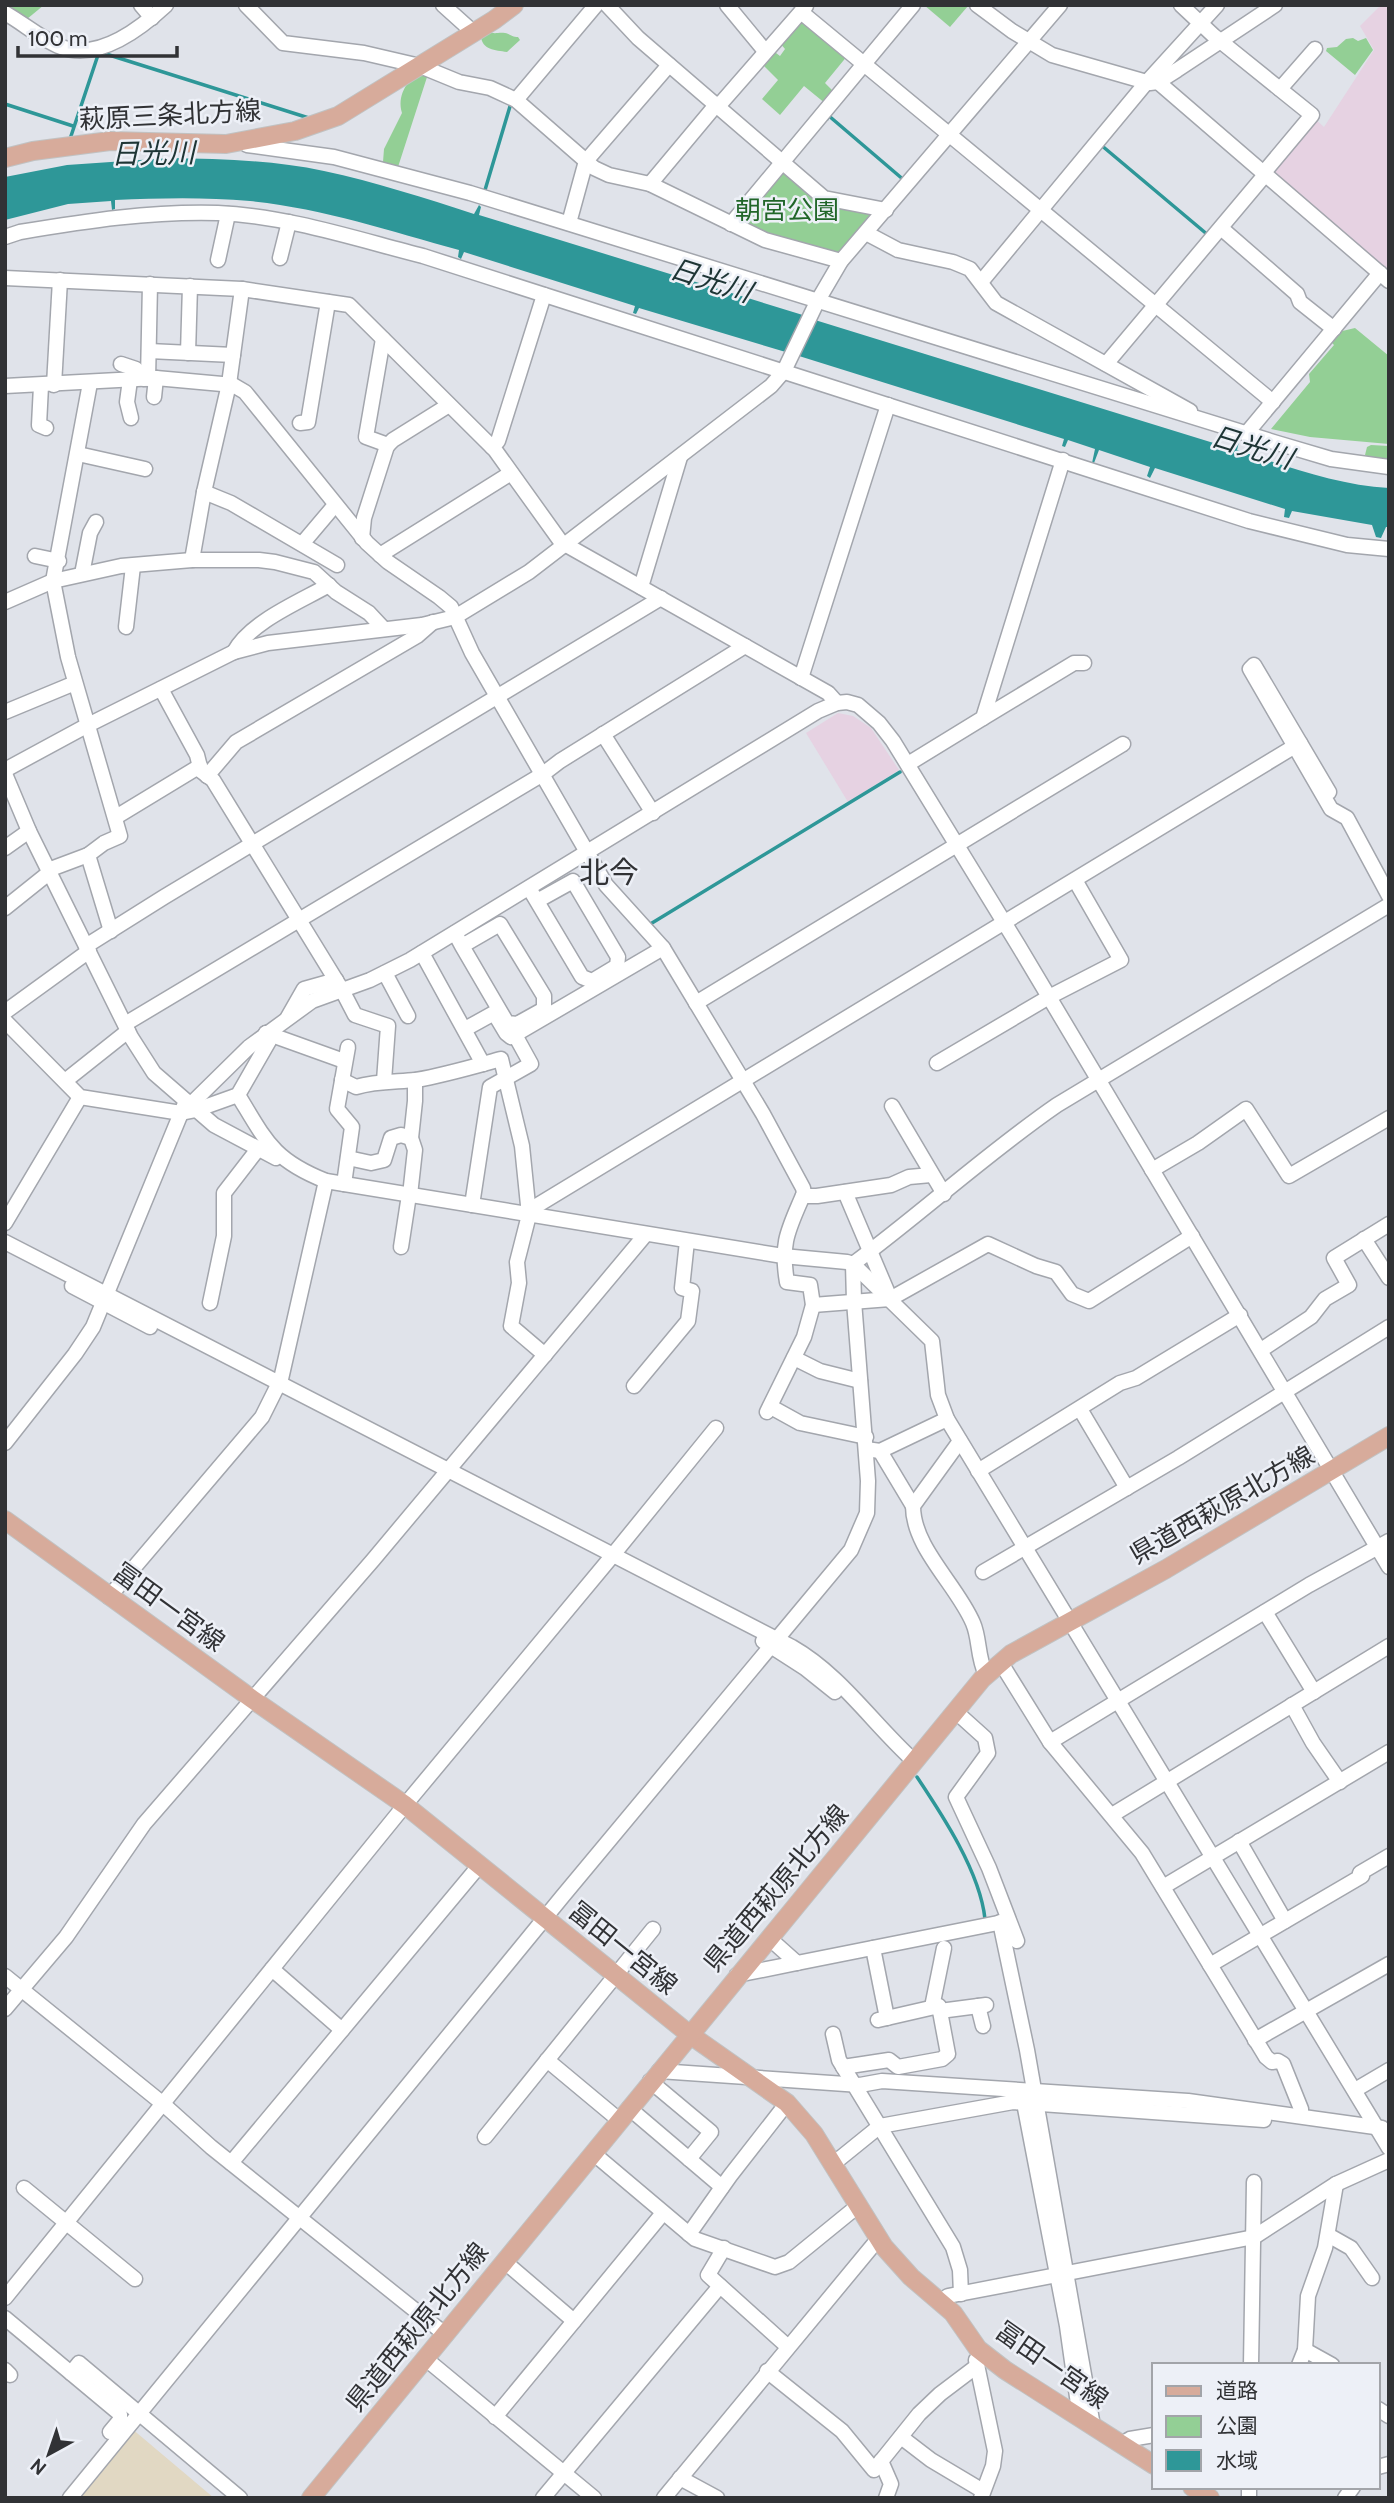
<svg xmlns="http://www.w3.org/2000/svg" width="1394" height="2503" viewBox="0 0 1394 2503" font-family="Cabin,'Noto Sans JP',sans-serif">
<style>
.commercial{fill:#e1d8c3}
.industrial{fill:#e6d2e2}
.green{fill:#93cf95}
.water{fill:#2e9798}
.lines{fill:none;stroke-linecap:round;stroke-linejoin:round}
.stream{stroke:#2e9798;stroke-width:3.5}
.minor-casing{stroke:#a3a6ad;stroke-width:17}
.major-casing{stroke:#c1c2c2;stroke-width:20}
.minor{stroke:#fff;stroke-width:14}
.major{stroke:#d7ab9b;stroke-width:18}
.labels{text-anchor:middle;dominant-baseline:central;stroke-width:5;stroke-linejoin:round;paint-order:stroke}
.street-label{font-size:26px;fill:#313235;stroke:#edf0f7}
.park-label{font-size:26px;fill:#216629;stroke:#edf0f7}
.water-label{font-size:28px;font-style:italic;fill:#1e3535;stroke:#edf0f7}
.quarter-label{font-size:30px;fill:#313235;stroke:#edf0f7}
</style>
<rect width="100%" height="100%" fill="#e0e3ea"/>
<!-- commercial -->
<polygon class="commercial" points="131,2428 214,2498 74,2498"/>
<!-- industrial -->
<g class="industrial">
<polygon points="1381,5 1389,5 1389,274 1270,171 1314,118 1324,127 1374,50 1360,26"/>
<polygon points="838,713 853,716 871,728 899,770 848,802 806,733"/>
</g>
<!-- green -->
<g class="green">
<polygon points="5,5 44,5 27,19 5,7"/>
<polygon points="924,5 968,5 968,6 950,27"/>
<polygon points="800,19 848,55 825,83 835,93 826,104 804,86 780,115 762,99 778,80 761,63 772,50 780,56 785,49 779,42"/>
<path d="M 487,31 C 495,35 497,32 505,33 C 510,34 512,37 518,37 L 520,40 L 507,52 C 495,50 482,50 481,36 Z"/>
<polygon points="1353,38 1358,41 1366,38 1373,50 1355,75 1326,51 1327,48 1337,47 1346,39"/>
<path d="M 419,72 L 428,74 L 398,167 L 383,162 L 384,149 L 402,113 C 397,96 406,82 419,72 Z"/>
<polygon points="784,164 825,200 881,212 841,258 766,238 740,223"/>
<polygon points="1355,328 1389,356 1389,444 1310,437 1271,429 1310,382 1309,374 1334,345 1330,341 1338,332"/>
<polygon points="1371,445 1389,446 1389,462 1369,458 1365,455 1367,447"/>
</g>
<!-- water -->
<g class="water">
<path d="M 169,158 C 221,159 273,160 324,171 C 375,182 425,198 474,214 L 479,205 L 481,207 L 479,215 L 806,316 L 789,353 L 639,308 L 636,314 L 633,313 L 635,306 L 464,252 L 461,259 L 458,257 L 459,250 C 390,231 321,208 250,201 C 205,197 160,198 115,200 L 115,209 L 112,210 L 111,201 L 68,204 L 5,220 L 5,177 L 67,165 Z"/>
<path d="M 815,320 L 1233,449 L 1237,441 L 1239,442 L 1237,450 C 1286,466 1337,485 1389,488 L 1389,527 L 1386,527 L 1381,538 L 1376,537 L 1372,525 L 1292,511 L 1289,518 L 1284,517 L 1285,509 L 1155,468 L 1150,478 L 1147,476 L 1150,467 L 1099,450 L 1094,463 L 1092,463 L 1095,449 L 1068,440 L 1065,447 L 1062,446 L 1064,439 L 799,356 Z"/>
</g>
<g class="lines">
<!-- stream -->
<g class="stream">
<polyline points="106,54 312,119"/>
<polyline points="5,104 73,126"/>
<polyline points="827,119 829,116 905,181"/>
<polyline points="70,139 98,55"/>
<polyline points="1101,145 1208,235"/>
<polyline points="485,190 511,103"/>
<polyline points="652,923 900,772"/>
<path d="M 917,1777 C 943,1816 980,1872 985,1919"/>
</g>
<!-- minor casing -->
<g class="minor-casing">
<g id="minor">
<polyline points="141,5 152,18"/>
<polyline points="246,5 283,43 364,53 420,66 459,82 490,88 516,100 594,168 609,175 650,184 765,240 841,261"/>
<polyline points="443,5 473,32"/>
<polyline points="607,5 638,38 824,198 886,210"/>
<polyline points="727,5 765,51"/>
<polyline points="977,5 1012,31 1052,55 1150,83 1158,82 1177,70 1275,5"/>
<polyline points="801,12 1273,402"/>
<path d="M 5,13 C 23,23 41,39 61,47 C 98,61 139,30 166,5"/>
<polyline points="1158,82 1389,281"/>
<polyline points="1280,89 1315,49"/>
<polyline points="516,100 596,5"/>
<polyline points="247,145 334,157 470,193 1277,443 1331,459 1389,467"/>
<polyline points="650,184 716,105 722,102 806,6"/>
<polyline points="569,223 586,161 669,65"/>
<polyline points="731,224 913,5"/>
<polyline points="1221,228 1297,294 1300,302 1334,329"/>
<polyline points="866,233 898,250 953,262 970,269 996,303 1190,411"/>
<path d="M 5,237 L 20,232 C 86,221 151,211 218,213 C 287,216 356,239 423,256 L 1249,521 L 1347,545 L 1389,549"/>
<polyline points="280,258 289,222"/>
<polyline points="218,260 228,214"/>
<polyline points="5,278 242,289 349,305 495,450 561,542 828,693 837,703"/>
<polyline points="981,282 1146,83 1217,5"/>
<polyline points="383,339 366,437 388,445"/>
<polyline points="149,351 233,355"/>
<polyline points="188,353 190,286"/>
<polyline points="121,364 136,369 144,379"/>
<polyline points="1106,364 1264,176 1266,170 1312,115 1214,36 1181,5"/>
<polyline points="148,379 150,284"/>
<polyline points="130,380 127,402 131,418"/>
<polyline points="54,385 60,280"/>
<path d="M 5,386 L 156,378 L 233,385 L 245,392 L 367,543 L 388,562 L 439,597 L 451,607 L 472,653 L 606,885 L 663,948 L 763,1114 L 803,1188 L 804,1193 C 789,1229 780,1241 787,1282 L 810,1285 L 813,1305 L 804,1337 L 767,1412"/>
<polyline points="41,386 39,425 46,428"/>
<polyline points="154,397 156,378"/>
<polyline points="300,423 308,422 328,302"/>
<polyline points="1246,434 1380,273"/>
<polyline points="492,447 498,441 544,295"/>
<polyline points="78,454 145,469"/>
<polyline points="204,492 231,503 337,565"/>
<polyline points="362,538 364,518 387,446 393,440 449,405"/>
<polyline points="302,544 335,505"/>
<polyline points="380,555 511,473"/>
<polyline points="35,556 59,561"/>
<polyline points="192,560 204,492 229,384 242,289"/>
<polyline points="82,574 90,533 96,522"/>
<polyline points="641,587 680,457"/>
<polyline points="5,602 53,581 121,566 192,560 259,560 275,562 314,572 336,592 369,613 384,629"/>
<polyline points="126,627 133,566"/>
<path d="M 234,652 C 250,622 299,602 329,585"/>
<polyline points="801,678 888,405"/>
<polyline points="161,689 197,755 201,771 213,780 342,990 355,1015 388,1026 384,1081"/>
<polyline points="5,712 75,683"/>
<polyline points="983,718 1074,663 1084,663"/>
<polyline points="603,734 653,813"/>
<polyline points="908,764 983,718 1063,460"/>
<polyline points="5,770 88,725 234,652 268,643 422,625 455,617 529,572 771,386 784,371 817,302 841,261 1060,5"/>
<polyline points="5,774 29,831 131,1037 154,1073 214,1125 276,1158"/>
<polyline points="207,776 236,742 417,636 433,622"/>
<polyline points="1323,795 1329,792 1254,665 1250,669 1331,809 1347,818 1389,896"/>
<polyline points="116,817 200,766"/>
<polyline points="5,848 29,831"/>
<polyline points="88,855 111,931"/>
<polyline points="48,870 88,855 104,843 120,836 68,657 53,581 90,383"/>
<polyline points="529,888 582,977 592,981 617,966 618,957 573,881 537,901"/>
<polyline points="5,908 50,872"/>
<polyline points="455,933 462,946 507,1023 517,1024 544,1009 544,996 500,924 462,946"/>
<polyline points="86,946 164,897 661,598"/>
<polyline points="422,953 483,1064"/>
<polyline points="385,973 408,1016"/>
<polyline points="696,1003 1123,744"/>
<polyline points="5,1012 89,951"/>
<polyline points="288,1017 304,989 336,980"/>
<polyline points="5,1021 80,1097 181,1113 196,1110 238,1095 269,1041 266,1033"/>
<polyline points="125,1024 543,774 560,761 745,646"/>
<polyline points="465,1029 494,1013 506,1033 511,1037 663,948"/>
<polyline points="266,1033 344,1061"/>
<polyline points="937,1063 1049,997 1121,960 1075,880"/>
<path d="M 342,1080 L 356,1087 C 376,1081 395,1082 416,1080 C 445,1075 472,1067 501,1059 L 522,1146 L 529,1215 L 517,1262 L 519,1283 L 511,1326 L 545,1355"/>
<polyline points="65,1081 128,1031"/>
<path d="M 238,1095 C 266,1141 273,1160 326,1181 L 783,1256 L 847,1262 L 853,1264 L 932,1341 L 938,1395 L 947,1419 L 1389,2148"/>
<polyline points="190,1105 249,1047 312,1001 370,980 410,960 818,711 837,703 847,702 858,705 879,723 893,741 1018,945 1389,1567"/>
<polyline points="892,1106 944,1194"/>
<polyline points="348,1158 371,1163 384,1160 391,1138 401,1135 411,1138"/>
<polyline points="1152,1170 1198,1143 1246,1109 1289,1176 1389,1118"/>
<polyline points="344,1184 352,1127 337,1109 348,1047"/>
<polyline points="845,1192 887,1291"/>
<polyline points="410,1195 415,1150 411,1138 415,1101 415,1080"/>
<polyline points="803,1196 817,1196 891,1185 909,1177 931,1175"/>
<polyline points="472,1205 490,1087 531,1064 515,1035"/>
<polyline points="528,1211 1300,743"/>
<polyline points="5,1223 80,1097"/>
<polyline points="1364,1239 1389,1278"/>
<path d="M 5,1242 L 792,1647 C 841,1675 873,1724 914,1761"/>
<polyline points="401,1247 409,1195"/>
<polyline points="72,1286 150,1327"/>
<polyline points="210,1303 224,1236 224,1193 258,1149"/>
<polyline points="813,1305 890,1299 988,1244 1036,1266 1056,1272 1072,1294 1089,1301 1192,1236"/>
<polyline points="1261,1350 1311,1317 1325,1299 1349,1285 1334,1258 1389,1224"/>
<polyline points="794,1358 820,1371 860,1381"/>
<polyline points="634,1386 688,1321 692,1291 682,1288 687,1241"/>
<polyline points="771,1407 800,1423 866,1437"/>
<polyline points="1080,1409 1127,1488"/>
<path d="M 960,1441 L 913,1506 C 913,1548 957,1585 973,1623 C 980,1639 977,1656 986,1675"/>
<polyline points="5,1443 75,1354 93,1327 186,1101"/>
<polyline points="866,1449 880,1451 947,1419"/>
<polyline points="880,1451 913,1506"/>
<polyline points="978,1471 1120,1383 1136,1378 1240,1315"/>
<polyline points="983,1572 1178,1458 1389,1327"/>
<polyline points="109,1597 262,1417 281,1379 326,1181"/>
<polyline points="1265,1612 1314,1692"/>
<polyline points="763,1641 805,1668 835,1692"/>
<polyline points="1001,1663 1050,1742 1142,1853 1266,2057 1272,2062 1278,2061 1283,2064 1301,2109 1301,2116"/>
<polyline points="1292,1705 1313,1743 1340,1782"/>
<polyline points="955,1711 985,1738 988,1753 956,1797 989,1868 1017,1941"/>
<polyline points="1050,1742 1309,1585 1389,1541"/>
<polyline points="1112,1815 1389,1646"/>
<polyline points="1239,1841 1285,1921"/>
<polyline points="1163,1887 1389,1752"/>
<polyline points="1000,1922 1027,2050 1093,2426"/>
<polyline points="769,1938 797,1963 1008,1921"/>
<polyline points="873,1948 887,2018"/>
<polyline points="1210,1965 1362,1876 1360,1873 1389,1856"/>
<polyline points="272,1969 342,2030"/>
<polyline points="737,1975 797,1963"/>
<polyline points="5,1976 162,2103 211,2147 446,2335"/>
<polyline points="978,2006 983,2026"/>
<polyline points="932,2007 944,1948"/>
<polyline points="5,2009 66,1937 144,1824 373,1560 646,1234"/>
<polyline points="940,2011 986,2005"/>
<polyline points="833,2034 839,2060 953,2247 960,2270 961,2294"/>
<polyline points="1255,2040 1389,1964"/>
<polyline points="547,2060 619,2120"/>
<polyline points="843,2067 889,2060 898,2067 942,2059 948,2054 939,2006 878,2020"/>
<polyline points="659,2071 860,2085 882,2081 1188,2101 1382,2128"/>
<polyline points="650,2081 711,2132 689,2159"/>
<polyline points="1355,2090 1389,2070"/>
<polyline points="1024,2103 1067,2326 1080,2418"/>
<polyline points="629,2108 722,2187"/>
<polyline points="485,2137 653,1929"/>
<polyline points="593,2153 695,2239 775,2267 789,2262 859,2205"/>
<polyline points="231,2163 479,1866"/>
<polyline points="833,2164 880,2126 1013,2102 1264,2120"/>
<polyline points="24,2188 135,2279"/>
<polyline points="689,2234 730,2176 787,2103"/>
<polyline points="1328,2235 1351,2248 1372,2278"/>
<polyline points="724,2248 708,2275 787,2346"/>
<polyline points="505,2262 574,2321"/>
<polyline points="5,2298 405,1805 608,1561 716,1428"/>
<polyline points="942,2301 948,2296 1254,2237 1336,2184 1389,2160"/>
<polyline points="5,2318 120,2414 120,2420 110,2432"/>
<polyline points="1305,2350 1332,2365"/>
<polyline points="426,2359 594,2498"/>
<polyline points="976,2360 995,2451 993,2466 981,2498"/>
<polyline points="1251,2365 1254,2182"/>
<polyline points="1299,2365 1305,2350 1308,2296 1325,2248 1336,2184"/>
<polyline points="5,2370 10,2375"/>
<polyline points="767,2371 842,2431 874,2470 919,2414 940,2394 977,2366"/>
<polyline points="71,2373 79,2363 240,2498"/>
<polyline points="1378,2409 1389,2416"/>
<polyline points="495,2417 663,2213"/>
<polyline points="901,2437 931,2460 983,2491"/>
<polyline points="1121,2444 1130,2439 1154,2435"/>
<polyline points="881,2461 891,2484 886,2498"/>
<polyline points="1378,2467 1389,2464"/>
<polyline points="680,2478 717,2498"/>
<path d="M 70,2498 L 562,1897 L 851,1550 L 867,1513 L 868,1481 L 854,1301 L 853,1264 C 922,1213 986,1154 1057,1105 L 1389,905"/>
<polyline points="543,2498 720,2286"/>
<polyline points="664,2498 879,2238"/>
<polyline points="1249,2498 1249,2487"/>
<polyline points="1345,2498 1353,2487"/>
</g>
</g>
<!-- major casing -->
<g class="major-casing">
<g id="major">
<polyline points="5,158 33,151 110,141 226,144 295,131 338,116 494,20 514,5"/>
<polyline points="5,1520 252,1699 405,1805 689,2034 787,2103 814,2134 884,2247 911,2277 953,2313 978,2349 1005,2370 1154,2465"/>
<polyline points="1192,2487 1210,2498"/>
<polyline points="311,2498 982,1679 1011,1654 1166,1569 1389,1436"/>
</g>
</g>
<!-- minor -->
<use href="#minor" class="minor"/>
<!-- major -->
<use href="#major" class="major"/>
</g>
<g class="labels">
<!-- street labels -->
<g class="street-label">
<text transform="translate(170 115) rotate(-3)">萩原三条北方線</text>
<text transform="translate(1222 1505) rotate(-30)">県道西萩原北方線</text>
<text transform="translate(169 1607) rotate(36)">冨田一宮線</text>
<text transform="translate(776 1888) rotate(-50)">県道西萩原北方線</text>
<text transform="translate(623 1948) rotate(39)">冨田一宮線</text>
<text transform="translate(417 2327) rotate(-51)">県道西萩原北方線</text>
<text transform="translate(1052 2365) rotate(35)">冨田一宮線</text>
</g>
<!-- park labels -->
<g class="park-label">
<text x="787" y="210">朝宮公園</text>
</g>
<!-- water labels -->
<g class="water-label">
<text transform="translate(153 153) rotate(-1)">日光川</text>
<text transform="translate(711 280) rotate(18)">日光川</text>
<text transform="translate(1252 447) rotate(17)">日光川</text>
</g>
<!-- quarter labels -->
<g class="quarter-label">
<text x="609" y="872">北今</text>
</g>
</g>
<!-- border -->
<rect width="1394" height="2503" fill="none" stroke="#313235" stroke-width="14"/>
<!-- legend -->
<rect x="1152" y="2363" width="228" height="126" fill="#edf0f7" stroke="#a2a4a9" stroke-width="2"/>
<rect x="1166" y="2386" width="35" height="10" fill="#d7ab9b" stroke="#a2a4a9" stroke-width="2"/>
<text x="1216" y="2398" font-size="21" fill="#313235">道路</text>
<rect x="1166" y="2416" width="35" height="21" fill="#93cf95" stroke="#a2a4a9" stroke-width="2"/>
<text x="1216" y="2433" font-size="21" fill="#313235">公園</text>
<rect x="1166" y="2450" width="35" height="21" fill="#2e9798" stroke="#a2a4a9" stroke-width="2"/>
<text x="1216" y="2468" font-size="21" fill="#313235">水域</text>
<!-- north arrow -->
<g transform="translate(49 2454) rotate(220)" stroke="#edf0f7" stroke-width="5" paint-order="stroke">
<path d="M0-5L12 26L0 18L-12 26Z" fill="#313235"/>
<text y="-10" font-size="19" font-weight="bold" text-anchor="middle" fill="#313235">N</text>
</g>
<!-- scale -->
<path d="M18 46v10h159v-10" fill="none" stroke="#313235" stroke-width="3.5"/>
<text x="28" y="46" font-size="21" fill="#313235" stroke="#edf0f7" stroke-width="5" paint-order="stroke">100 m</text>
</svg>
